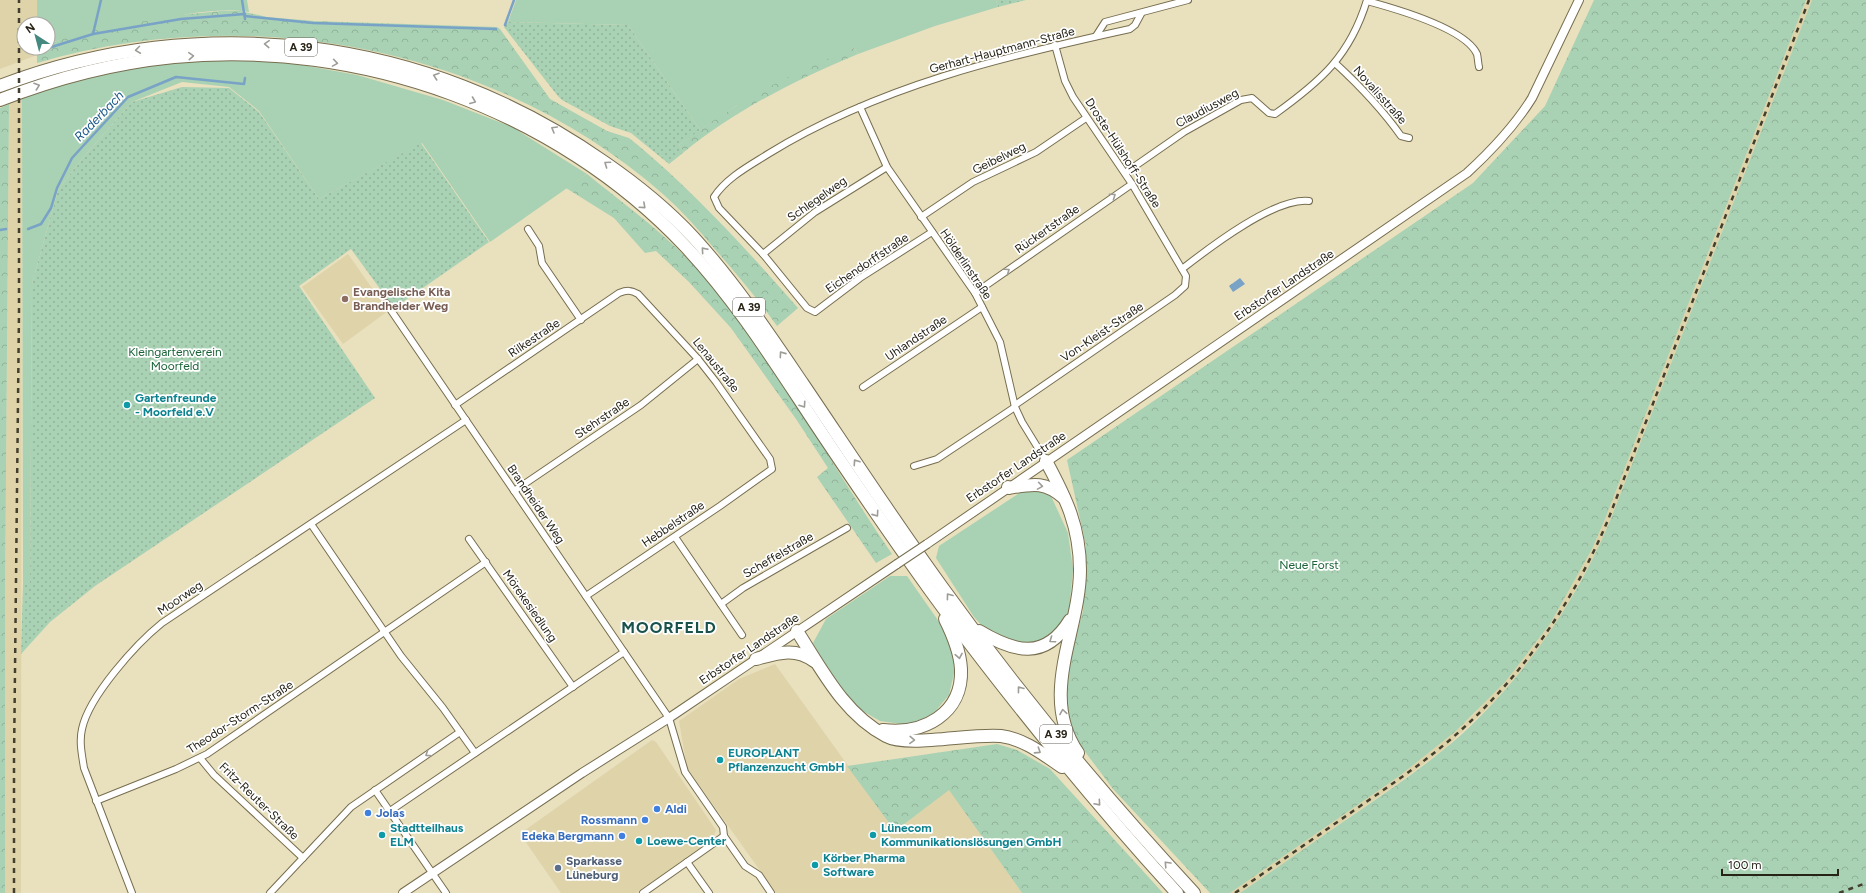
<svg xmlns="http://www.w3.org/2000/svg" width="1866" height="893" viewBox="0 0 1866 893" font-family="Figtree,sans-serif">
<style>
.built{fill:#dfd3aa}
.grass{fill:#a9d1b3}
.forest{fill:url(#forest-crowns)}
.park{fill:url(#park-dots)}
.water{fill:url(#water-ripples)}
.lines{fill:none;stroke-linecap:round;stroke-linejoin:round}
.stream{stroke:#79a2c7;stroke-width:2.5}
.minor-casing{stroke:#776e50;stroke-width:8}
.tertiary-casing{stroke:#776e50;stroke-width:10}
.motorway-casing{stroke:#776e50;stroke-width:14}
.minor{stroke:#fff;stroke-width:6}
.tertiary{stroke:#fff;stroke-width:8}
.motorway{stroke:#fff;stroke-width:12}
.rail{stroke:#433f2f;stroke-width:2.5;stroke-dasharray:5 5;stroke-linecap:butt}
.tertiary-bridge-casing{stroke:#776e50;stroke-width:10;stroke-linecap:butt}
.tertiary-bridge{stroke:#fff;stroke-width:8}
.oneway{stroke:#9e9c97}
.education-dot{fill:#8d6e63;stroke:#fff;stroke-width:1.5}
.culture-dot{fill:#0f9aa8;stroke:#fff;stroke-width:1.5}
.shop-dot{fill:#3f7fe0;stroke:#fff;stroke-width:1.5}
.service-dot{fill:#5c6f8a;stroke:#fff;stroke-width:1.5}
.labels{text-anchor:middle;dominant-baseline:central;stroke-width:3.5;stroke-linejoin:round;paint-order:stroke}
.shield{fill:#fff;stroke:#68655d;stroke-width:1}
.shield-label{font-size:11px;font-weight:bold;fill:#272317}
.street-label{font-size:12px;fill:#272317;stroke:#fff}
.education-label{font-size:12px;font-weight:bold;fill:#785e54;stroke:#fff;text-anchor:start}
.park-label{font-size:12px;fill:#196337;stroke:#fff}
.culture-label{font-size:12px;font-weight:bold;fill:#0d838f;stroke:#fff;text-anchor:start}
.shop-label{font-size:12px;font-weight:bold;fill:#366cbe;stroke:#fff;text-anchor:start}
.service-label{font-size:12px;font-weight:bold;fill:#4e5e75;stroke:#fff;text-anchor:start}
.water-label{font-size:13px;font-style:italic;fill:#1a5989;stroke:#fff}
.district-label{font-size:16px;font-weight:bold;letter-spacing:1px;fill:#18524b;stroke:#fff}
</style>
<defs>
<pattern id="forest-crowns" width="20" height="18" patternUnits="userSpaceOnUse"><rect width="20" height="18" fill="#a9d1b3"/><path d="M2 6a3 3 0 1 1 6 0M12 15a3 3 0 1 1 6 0" fill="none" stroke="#91b399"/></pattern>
<pattern id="park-dots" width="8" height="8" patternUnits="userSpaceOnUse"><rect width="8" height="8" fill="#a9d1b3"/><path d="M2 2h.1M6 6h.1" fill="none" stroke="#91b399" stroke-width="1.8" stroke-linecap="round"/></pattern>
<pattern id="water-ripples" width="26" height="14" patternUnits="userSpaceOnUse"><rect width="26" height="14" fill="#79a2c7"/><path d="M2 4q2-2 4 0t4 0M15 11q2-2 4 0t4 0" fill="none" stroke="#6384a1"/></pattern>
</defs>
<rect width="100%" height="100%" fill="#e9e0be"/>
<!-- built -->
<g class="built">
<polygon points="0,0 37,0 37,24 24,24 24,48 37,48 37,55 0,69"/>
<polygon points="1806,0 1812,0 1610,521 1597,551 1555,627 1535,654 1494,702 1445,748 1401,781 1240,893 1230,893 1398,777 1456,731 1474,714 1530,650 1550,624 1592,549 1605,519"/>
<polygon points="22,98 21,893 5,893 5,598 9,104"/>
<polygon points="348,254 388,311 343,344 302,287"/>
<polygon points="775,664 895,831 949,789 1022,893 776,893 687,768 679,721 739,679"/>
<polygon points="652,740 656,742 716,830 713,839 636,893 561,893 523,838 521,833"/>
</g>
<!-- grass -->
<g class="grass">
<path d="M 37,0 L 247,0 L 249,12 C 217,7 181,15 149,21 C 114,27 81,32 48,44 L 48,24 L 37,24 Z"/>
<polygon points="516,0 996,0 998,7 935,26 858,54 854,48 736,106 700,130 628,25 508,22"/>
<polygon points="184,59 286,62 357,75 443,100 512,127 587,174 490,242 422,143 319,199 259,111 229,87 182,82 132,102 81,160 58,190 32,284 30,585 23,584 22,98 86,76"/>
<polygon points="1027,488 1051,496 1068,533 1073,569 1069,611 1060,627 1047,638 1033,643 1017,643 1005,639 985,629 974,617 936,558 939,546"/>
<polygon points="890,576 907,576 949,636 955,669 949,695 933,714 908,725 880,721 859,709 835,683 813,643 826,619"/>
</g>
<!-- forest -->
<g class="forest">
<polygon points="1594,0 1806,0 1605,519 1592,549 1550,624 1505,682 1456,731 1398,777 1230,893 1210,893 1113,789 1080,745 1073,732 1068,715 1066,699 1067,668 1083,611 1086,546 1067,460 1473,183 1545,106"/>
<path d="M 1812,0 L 1866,0 L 1866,893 L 1240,893 C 1280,866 1319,838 1359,811 C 1394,787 1429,763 1461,735 C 1526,675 1576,602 1610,521 Z"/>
<path d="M 221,11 L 240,11 L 267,17 L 314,21 L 497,27 L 500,29 L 550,99 L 607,131 L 629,138 L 639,146 C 697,195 748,251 798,308 L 777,326 C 757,298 736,273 713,247 C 698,229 682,211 664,195 C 496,47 250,0 37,63 L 37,48 L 48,48 L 48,44 L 82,32 L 179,15 Z"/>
<path d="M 854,48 L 858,54 C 796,80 737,109 684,152 L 679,145 C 733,104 791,72 854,48 Z"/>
<polygon points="9,104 5,598 5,893 0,893 0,108"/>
<path d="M 587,174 C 625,205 666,234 699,271 C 775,357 827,460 892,554 L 876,563 L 817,477 L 828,468 L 796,419 L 731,328 L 689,282 L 656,251 L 645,253 L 614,218 L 566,188 Z"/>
<polygon points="997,744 1017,750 1050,769 1163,893 1022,893 949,790 895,831 847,766"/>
</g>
<!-- park -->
<g class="park">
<polygon points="996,0 1026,0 998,7"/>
<polygon points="508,22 628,25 700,130 679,145 684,152 669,164 631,133 610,126 562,100 557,95 504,27"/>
<polygon points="182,87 229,88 259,112 319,199 421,143 489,242 394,308 351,249 299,286 375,398 95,586 50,622 21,654 23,584 30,584 32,284 58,190 81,160 132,102"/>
</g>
<!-- water -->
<polygon class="water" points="1240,278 1245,284 1233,292 1229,286"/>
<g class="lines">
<!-- stream -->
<g class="stream">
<polyline points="101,0 93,34 181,19 245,14"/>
<polyline points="242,0 245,19"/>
<polyline points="245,16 313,23 496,29"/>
<polyline points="505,25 514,0"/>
<polyline points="42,50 93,34"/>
<polyline points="28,229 41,224 51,208 57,188 72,158 128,97 176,77 244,84 245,78"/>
<polyline points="0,230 6,229"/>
</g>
<!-- minor casing -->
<g class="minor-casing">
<g id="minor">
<path d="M 1367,1 C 1393,8 1465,28 1477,54 C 1478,58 1478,63 1479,67"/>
<polyline points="1096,36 1105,22 1188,0"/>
<path d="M 1335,63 C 1360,86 1382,109 1401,136 L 1409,138"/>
<polyline points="860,107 887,167 975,293 1000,342 1015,407 1022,422 1046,461"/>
<path d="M 1125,173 L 1184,132 L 1241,100 L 1252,98 L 1269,113 L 1275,114 C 1321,81 1350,56 1367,0"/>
<polyline points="921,217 973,182 1036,152 1086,118"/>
<polyline points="528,229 539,246 542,263 581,320"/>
<path d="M 932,232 L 860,278 L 815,312 L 807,308 L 763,254 L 719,208 L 714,197 C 726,178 749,166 768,154 C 878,86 1006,56 1130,29 L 1135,25 L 1141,14"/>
<polyline points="763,254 815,212 887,167"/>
<path d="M 1182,269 C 1209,248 1275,197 1309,201"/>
<polyline points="975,293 1132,184"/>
<polyline points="386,303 669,718 685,772 723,827 724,836 745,866 759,875 771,893"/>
<polyline points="863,387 982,307"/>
<path d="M 455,405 L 619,293 C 627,290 631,290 638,294 L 698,359 L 716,382 L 770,459 L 772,469 L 720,506 L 586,596"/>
<polyline points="1015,405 1175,295 1185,286 1186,276 1132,184 1073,97 1065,81 1055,45"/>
<polyline points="914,466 937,459 1015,407"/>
<polyline points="514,491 641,405 698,359"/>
<polyline points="311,524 401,656 443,708 475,753"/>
<polyline points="675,537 742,635"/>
<polyline points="469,539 573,687"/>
<polyline points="721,604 743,588 847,528"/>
<polyline points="200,758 214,775 303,858"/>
<polyline points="375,790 446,893"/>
<polyline points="96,801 176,769 207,754 486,562"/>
<polyline points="390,811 624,652"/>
<polyline points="687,862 709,893"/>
<path d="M 132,893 L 84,768 C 82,755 79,742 82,729 C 89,696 136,644 162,623 L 466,420"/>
<polyline points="270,893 351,807 460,732"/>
<polyline points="643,893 724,836"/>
</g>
</g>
<!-- tertiary casing -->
<g class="tertiary-casing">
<g id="tertiary">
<path d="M 927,544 L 1467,173 C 1492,150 1514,127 1532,98 L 1579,0"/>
<polyline points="403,893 582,773 669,718 897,564"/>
</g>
</g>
<!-- motorway casing -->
<g class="motorway-casing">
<g id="motorway">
<path d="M 0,86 C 202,9 427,37 604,162 C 636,184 667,209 694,238 C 735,283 769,334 803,384 C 849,452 894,521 942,587 C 1019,694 1104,796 1194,893"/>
<path d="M 0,100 C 56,78 114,63 174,57 C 360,39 557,110 685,246 C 737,301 777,366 819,429 C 855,483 892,537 930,590 C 959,630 989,669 1020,708 C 1070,771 1122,833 1177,893"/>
<path d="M 1046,461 C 1066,498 1080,527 1080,570 C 1080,631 1038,695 1078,753"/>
<path d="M 1008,487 L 1009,488 C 1033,484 1045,481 1064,498"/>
<path d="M 797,631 C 822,670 844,714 886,736 C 908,748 971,733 1001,736 C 1024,739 1043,754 1062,767"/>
<path d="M 979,631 C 1014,652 1045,661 1070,620"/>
<path d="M 756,659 C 778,653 795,647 814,661"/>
<path d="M 883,730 C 923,735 963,714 961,669 C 960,651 953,635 945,619"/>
</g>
</g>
<!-- minor -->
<use href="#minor" class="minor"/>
<!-- tertiary -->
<use href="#tertiary" class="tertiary"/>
<!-- motorway -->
<use href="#motorway" class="motorway"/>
<!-- rail -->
<g class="rail">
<polyline points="14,893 14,760 19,311 19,0"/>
<path d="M 1235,893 C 1275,865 1316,837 1356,809 C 1392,784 1428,760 1460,731 C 1525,673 1574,600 1608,520 L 1809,0"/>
<polyline points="1839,893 1866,883"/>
</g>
<!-- tertiary-bridge casing -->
<g class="tertiary-bridge-casing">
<polyline id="tertiary-bridge" points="897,564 927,544"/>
</g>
<!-- tertiary-bridge -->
<use href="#tertiary-bridge" class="tertiary-bridge"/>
</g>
<!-- one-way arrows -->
<defs><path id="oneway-chevron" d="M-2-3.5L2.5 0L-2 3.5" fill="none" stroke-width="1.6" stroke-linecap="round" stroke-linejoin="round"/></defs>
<g class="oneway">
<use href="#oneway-chevron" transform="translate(267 44) rotate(-177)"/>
<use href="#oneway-chevron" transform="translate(138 50) rotate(172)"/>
<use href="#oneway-chevron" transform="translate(191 56) rotate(-4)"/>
<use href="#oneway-chevron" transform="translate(335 63) rotate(9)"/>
<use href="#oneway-chevron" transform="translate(436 76) rotate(-161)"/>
<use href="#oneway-chevron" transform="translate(37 86) rotate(-19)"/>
<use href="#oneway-chevron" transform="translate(473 101) rotate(22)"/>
<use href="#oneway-chevron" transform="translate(554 129) rotate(-150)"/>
<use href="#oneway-chevron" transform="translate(607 164) rotate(-145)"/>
<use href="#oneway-chevron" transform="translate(1113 196) rotate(-35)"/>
<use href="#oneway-chevron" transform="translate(643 206) rotate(42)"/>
<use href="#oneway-chevron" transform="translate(704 250) rotate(-131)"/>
<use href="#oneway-chevron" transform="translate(1007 271) rotate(-35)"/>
<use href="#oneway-chevron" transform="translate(782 354) rotate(-125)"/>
<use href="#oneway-chevron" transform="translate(803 405) rotate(56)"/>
<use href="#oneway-chevron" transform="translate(856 462) rotate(-124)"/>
<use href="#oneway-chevron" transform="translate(1040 486) rotate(9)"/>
<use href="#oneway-chevron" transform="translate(876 514) rotate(55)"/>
<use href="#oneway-chevron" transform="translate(949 596) rotate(-127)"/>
<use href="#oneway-chevron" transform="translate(1052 640) rotate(145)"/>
<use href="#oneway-chevron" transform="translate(959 656) rotate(79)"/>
<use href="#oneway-chevron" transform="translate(1020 689) rotate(-128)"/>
<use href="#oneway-chevron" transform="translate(1063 712) rotate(-99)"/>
<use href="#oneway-chevron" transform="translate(912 740) rotate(2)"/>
<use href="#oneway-chevron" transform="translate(1038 751) rotate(33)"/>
<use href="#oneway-chevron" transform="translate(428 754) rotate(146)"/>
<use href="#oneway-chevron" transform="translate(1098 803) rotate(49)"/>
<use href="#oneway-chevron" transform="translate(1167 864) rotate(-133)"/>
</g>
<!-- markers -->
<circle class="education-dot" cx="345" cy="299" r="4"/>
<g class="culture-dot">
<circle cx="127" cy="405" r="4"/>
<circle cx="720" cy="760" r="4"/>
<circle cx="382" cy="835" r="4"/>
<circle cx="873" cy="835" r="4"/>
<circle cx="639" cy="841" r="4"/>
<circle cx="815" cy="865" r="4"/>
</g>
<g class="shop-dot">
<circle cx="657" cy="809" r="4"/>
<circle cx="368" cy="813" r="4"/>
<circle cx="645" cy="820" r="4"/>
<circle cx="622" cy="836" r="4"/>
</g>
<circle class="service-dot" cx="558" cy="868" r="4"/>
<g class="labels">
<!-- shield labels -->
<g class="shield">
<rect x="285" y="38" width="32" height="18" rx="3"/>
<rect x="733" y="298" width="32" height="18" rx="3"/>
<rect x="1040" y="725" width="32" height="18" rx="3"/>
</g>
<g class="shield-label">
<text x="301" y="47">A 39</text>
<text x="749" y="307">A 39</text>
<text x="1056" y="734">A 39</text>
</g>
<!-- street labels -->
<g class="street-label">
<text transform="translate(1002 50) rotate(-15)">Gerhart-Hauptmann-Straße</text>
<text transform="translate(1380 95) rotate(48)">Novalisstraße</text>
<text transform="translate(1207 108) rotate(-28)">Claudiusweg</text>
<text transform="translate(1123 153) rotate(57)">Droste-Hülshoff-Straße</text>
<text transform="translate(999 158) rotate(-26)">Geibelweg</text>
<text transform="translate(817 199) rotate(-35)">Schlegelweg</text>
<text transform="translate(1047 229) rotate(-35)">Rückertstraße</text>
<text transform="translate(867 263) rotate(-34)">Eichendorffstraße</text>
<text transform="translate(966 264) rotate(56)">Hölderlinstraße</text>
<text transform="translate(1284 285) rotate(-34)">Erbstorfer Landstraße</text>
<text transform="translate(1102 332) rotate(-34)">Von-Kleist-Straße</text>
<text transform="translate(534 338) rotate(-34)">Rilkestraße</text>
<text transform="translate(916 338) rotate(-34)">Uhlandstraße</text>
<text transform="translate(716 365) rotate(51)">Lenaustraße</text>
<text transform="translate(602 418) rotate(-34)">Stehrstraße</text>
<text transform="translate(1016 467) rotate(-34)">Erbstorfer Landstraße</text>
<text transform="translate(536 504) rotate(56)">Brandheider Weg</text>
<text transform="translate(673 524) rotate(-34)">Hebbelstraße</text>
<text transform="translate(778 555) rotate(-30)">Scheffelstraße</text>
<text transform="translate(180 598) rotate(-34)">Moorweg</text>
<text transform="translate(530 606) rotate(55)">Mörekesiedlung</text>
<text transform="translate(749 649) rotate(-34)">Erbstorfer Landstraße</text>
<text transform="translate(240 717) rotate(-33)">Theodor-Storm-Straße</text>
<text transform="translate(259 801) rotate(44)">Fritz-Reuter-Straße</text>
</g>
<!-- education labels -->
<g class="education-label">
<text x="353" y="292">Evangelische Kita<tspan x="353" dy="14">Brandheider Weg</tspan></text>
</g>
<!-- park labels -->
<g class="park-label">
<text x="175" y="352">Kleingartenverein<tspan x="175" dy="14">Moorfeld</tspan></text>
<text x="1309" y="565">Neue Forst</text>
</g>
<!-- culture labels -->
<g class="culture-label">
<text x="135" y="398">Gartenfreunde<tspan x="135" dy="14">- Moorfeld e.V</tspan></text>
<text x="728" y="753">EUROPLANT<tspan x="728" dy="14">Pflanzenzucht GmbH</tspan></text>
<text x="390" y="828">Stadtteilhaus<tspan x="390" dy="14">ELM</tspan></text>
<text x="881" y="828">Lünecom<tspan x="881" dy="14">Kommunikationslösungen GmbH</tspan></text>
<text x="647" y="841">Loewe-Center</text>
<text x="823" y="858">Körber Pharma<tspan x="823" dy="14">Software</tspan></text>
</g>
<!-- shop labels -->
<g class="shop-label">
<text x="665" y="809">Aldi</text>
<text x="376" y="813">Jolas</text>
<text x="637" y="820" text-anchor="end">Rossmann</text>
<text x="614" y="836" text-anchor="end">Edeka Bergmann</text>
</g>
<!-- service labels -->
<g class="service-label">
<text x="566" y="861">Sparkasse<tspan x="566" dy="14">Lüneburg</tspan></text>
</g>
<!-- water labels -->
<g class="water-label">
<text transform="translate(99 116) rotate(-46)">Raderbach</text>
</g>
<!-- district labels -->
<g class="district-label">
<text x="669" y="627">MOORFELD</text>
</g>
</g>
<!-- north arrow -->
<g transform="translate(36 36) rotate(324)"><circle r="19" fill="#ffffff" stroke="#a9a7a2"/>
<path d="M0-3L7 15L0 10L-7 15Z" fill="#448a80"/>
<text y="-6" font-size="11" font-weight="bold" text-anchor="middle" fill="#272317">N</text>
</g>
<!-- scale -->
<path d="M1722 869v6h116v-6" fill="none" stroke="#272317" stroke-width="2"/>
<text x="1728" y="869" font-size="12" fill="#272317" stroke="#ffffff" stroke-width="3" paint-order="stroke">100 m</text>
</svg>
